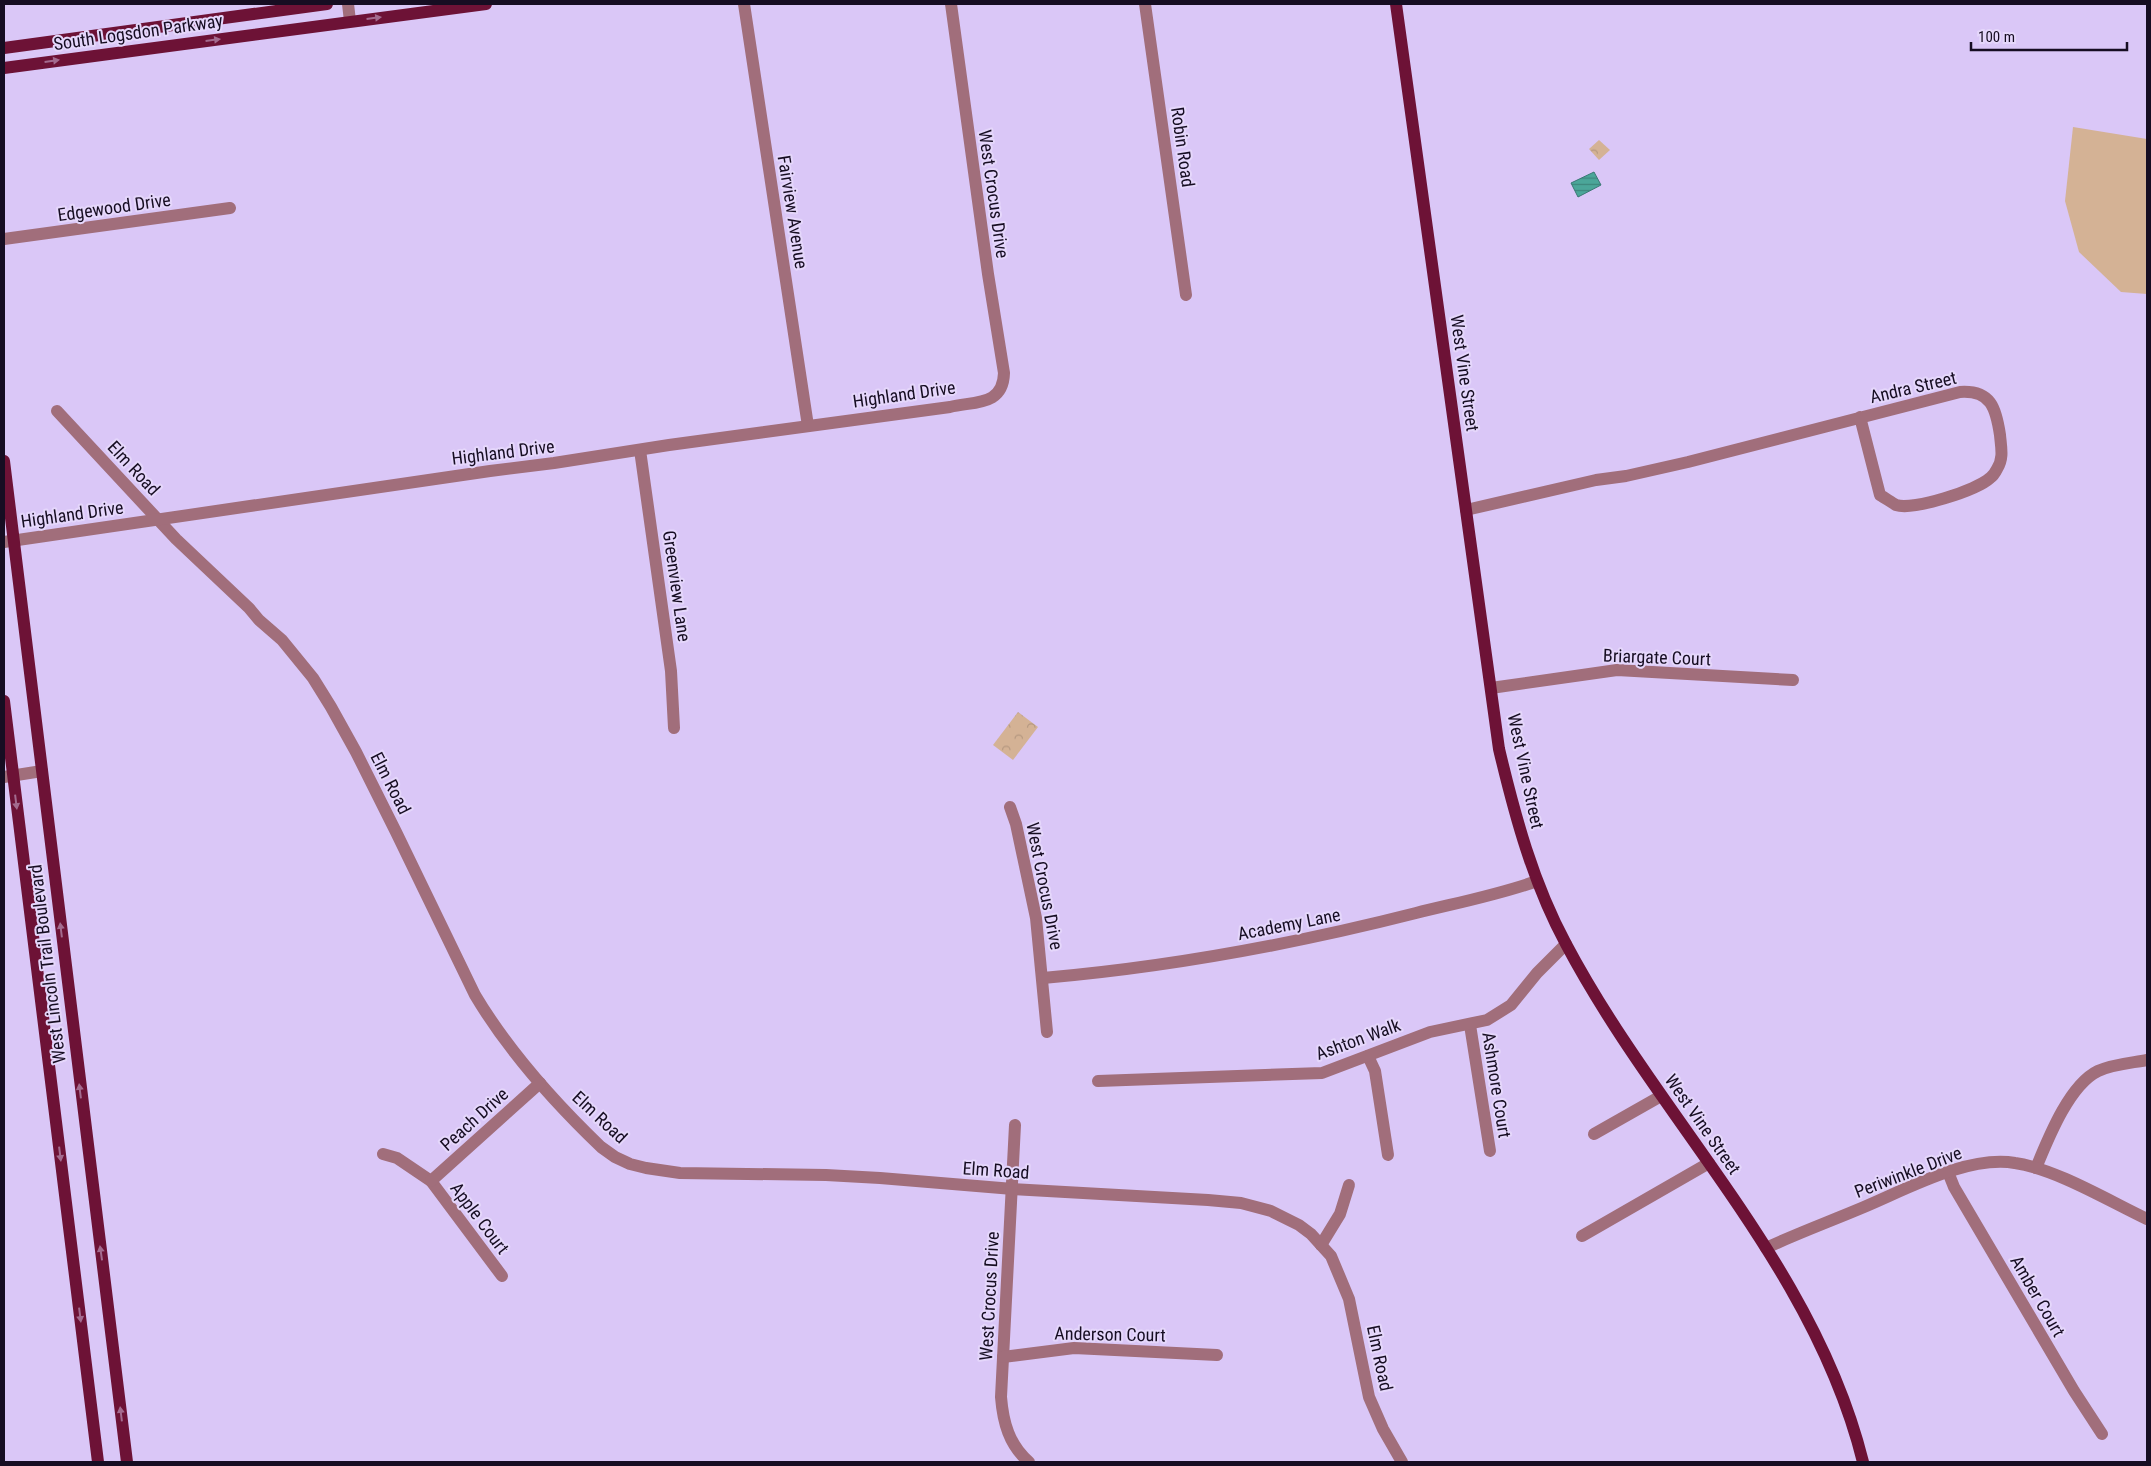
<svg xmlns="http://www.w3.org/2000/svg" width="2151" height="1466" viewBox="0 0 2151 1466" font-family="'Roboto Condensed',sans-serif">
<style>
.park{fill:url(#park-crowns)}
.garden{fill:#d4b295}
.water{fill:url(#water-rules);stroke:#3b7875}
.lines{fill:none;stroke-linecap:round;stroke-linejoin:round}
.minor{stroke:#a16e7b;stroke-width:12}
.major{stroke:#6d1236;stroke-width:12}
.oneway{fill:#a36b8f}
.labels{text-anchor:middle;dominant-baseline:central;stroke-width:4;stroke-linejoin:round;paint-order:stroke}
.street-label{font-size:18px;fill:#160d22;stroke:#e5d7fb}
</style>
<defs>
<pattern id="park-crowns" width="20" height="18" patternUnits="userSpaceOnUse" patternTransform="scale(1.25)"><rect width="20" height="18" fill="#d4b295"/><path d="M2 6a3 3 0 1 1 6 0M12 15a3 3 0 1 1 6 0" fill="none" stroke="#b59880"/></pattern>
<pattern id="water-rules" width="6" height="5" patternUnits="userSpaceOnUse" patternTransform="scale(1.25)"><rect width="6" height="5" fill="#4ba699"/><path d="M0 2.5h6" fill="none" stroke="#3d867c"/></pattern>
</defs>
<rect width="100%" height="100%" fill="#dac7f7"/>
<!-- park -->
<g class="park">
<polygon points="1599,140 1610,150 1599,160 1589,149"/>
<polygon points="1018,712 1038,727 1013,760 993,745"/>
</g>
<!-- garden -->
<polygon class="garden" points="2073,127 2147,139 2147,294 2121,292 2079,252 2065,201"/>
<!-- water -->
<polygon class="water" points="1594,172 1601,185 1578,197 1571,183"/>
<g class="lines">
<!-- minor -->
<g class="minor">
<polyline points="348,4 350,21"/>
<polyline points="744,4 808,426"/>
<polyline points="1145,4 1186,295"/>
<polyline points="4,239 230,208"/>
<path d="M 57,411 L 176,539 L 249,608 L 259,620 L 282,640 L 313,678 L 331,707 L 356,752 L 396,832 L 475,995 C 509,1052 554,1102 601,1147 L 615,1157 L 630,1164 L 646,1168 L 680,1173 L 826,1175 L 880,1178 L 1013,1189 L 1208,1200 L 1241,1203 L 1271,1211 L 1299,1225 L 1311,1234 L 1331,1256 L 1349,1299 L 1369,1397 L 1383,1429 L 1402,1462"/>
<polyline points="640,450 671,671 674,728"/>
<path d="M 1466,510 L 1596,480 L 1626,476 L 1688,462 L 1960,392 C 1991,390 1996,408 2000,435 C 2001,447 2004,458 1997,469 C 1996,471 1993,476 1990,478 C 1977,490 1913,511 1896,505 C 1891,502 1885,498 1880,495 L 1860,417"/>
<path d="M 4,542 L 490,471 L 554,463 L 669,445 L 950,407 C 975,401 1003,406 1004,373 L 988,274 L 951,4"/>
<polyline points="1491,688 1617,670 1793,680"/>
<polyline points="4,777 42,771"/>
<polyline points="1010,807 1016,824 1036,918 1047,1032"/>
<path d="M 1043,978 C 1169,967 1294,944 1416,913 C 1456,903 1498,895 1537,881"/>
<polyline points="1470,1025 1490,1151"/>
<polyline points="1368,1056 1375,1071 1388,1155"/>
<polyline points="1098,1081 1322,1073 1430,1032 1487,1020 1511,1005 1537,973 1566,944"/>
<path d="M 1015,1125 L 1001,1397 C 1003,1422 1009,1445 1029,1462"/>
<polyline points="1594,1134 1661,1096"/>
<polyline points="383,1154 397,1158 431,1181 502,1276"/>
<path d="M 2036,1168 C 2048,1139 2069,1085 2098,1071 C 2113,1064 2131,1063 2147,1060"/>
<polyline points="1948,1172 1954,1187 2074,1391 2102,1434"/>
<polyline points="431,1181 540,1083"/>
<polyline points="1582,1236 1709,1163"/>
<polyline points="1321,1245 1340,1214 1349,1185"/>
<path d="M 1766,1248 C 1798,1233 1831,1221 1864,1207 C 1907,1189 1968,1155 2015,1163 C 2056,1169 2109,1201 2147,1219"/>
<polyline points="1003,1357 1074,1348 1217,1355"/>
</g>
<!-- major -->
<g class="major">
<path d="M 1396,4 L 1499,749 C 1515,816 1533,883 1566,944 C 1659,1120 1814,1264 1863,1462"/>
<polyline points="4,48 327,4"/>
<polyline points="4,68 486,4"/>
<polyline points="4,461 127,1462"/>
<polyline points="4,701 98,1462"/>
</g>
</g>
<!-- one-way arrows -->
<defs><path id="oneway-solid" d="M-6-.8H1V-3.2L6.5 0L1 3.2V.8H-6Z" transform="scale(1.25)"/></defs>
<g class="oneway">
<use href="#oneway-solid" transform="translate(374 18) rotate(-7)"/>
<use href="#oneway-solid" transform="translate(213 40) rotate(-7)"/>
<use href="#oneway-solid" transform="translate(52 61) rotate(-8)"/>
<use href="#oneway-solid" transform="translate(16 802) rotate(83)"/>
<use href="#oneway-solid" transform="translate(61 930) rotate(-97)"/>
<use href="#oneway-solid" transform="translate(80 1091) rotate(-97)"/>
<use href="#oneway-solid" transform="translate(60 1154) rotate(83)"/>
<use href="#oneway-solid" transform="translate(101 1253) rotate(-98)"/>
<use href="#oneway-solid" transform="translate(80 1315) rotate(83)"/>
<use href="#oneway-solid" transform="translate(121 1414) rotate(-97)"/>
</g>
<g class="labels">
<!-- street labels -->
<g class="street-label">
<text transform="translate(138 32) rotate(-8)">South Logsdon Parkway</text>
<text transform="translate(1183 147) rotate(82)">Robin Road</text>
<text transform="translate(994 194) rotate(82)">West Crocus Drive</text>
<text transform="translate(114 207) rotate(-8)">Edgewood Drive</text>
<text transform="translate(793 212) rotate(81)">Fairview Avenue</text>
<text transform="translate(1465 373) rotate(82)">West Vine Street</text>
<text transform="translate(1913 387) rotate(-13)">Andra Street</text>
<text transform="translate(904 394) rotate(-8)">Highland Drive</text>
<text transform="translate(503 452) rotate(-7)">Highland Drive</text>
<text transform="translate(134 468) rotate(47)">Elm Road</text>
<text transform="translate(72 514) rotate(-8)">Highland Drive</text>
<text transform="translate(677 586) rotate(82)">Greenview Lane</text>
<text transform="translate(1657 657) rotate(2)">Briargate Court</text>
<text transform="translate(1526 771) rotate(78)">West Vine Street</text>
<text transform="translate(391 783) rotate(63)">Elm Road</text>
<text transform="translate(1045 886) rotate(79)">West Crocus Drive</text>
<text transform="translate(1289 924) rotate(-11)">Academy Lane</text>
<text transform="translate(47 964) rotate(-97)">West Lincoln Trail Boulevard</text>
<text transform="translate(1358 1039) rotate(-20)">Ashton Walk</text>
<text transform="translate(1497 1085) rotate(81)">Ashmore Court</text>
<text transform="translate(600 1117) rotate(43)">Elm Road</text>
<text transform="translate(474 1119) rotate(-42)">Peach Drive</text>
<text transform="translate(1703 1124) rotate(55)">West Vine Street</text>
<text transform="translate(996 1170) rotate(4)">Elm Road</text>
<text transform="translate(1908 1172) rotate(-21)">Periwinkle Drive</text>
<text transform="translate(480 1218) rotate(53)">Apple Court</text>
<text transform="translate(989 1296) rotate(-87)">West Crocus Drive</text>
<text transform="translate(2038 1296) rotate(60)">Amber Court</text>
<text transform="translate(1110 1334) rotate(1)">Anderson Court</text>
<text transform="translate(1380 1358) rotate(78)">Elm Road</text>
</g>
</g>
<!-- border -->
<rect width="2151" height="1466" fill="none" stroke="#160d22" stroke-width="10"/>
<!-- scale -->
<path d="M1971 42v8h156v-8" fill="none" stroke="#160d22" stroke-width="2.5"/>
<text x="1978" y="42" font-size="15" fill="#160d22" stroke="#e5d7fb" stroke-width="4" paint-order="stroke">100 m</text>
</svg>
